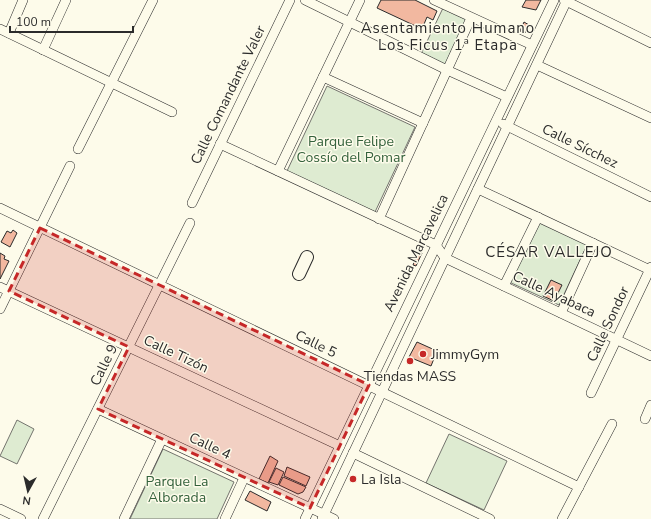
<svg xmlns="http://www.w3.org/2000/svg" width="651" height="519" viewBox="0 0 651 519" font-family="'Nunito Sans',sans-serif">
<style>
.green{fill:#deebd1;stroke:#74746e}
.building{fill:#f2b8a0;stroke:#2b2b2b}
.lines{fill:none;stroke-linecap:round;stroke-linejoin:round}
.minor-casing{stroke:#2b2b2b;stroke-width:10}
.major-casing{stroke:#2b2b2b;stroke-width:14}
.minor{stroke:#fdfbea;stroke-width:9}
.major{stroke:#fdfbea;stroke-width:12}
.marked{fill:#c62828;fill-opacity:0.2;stroke:#c62828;stroke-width:3;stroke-dasharray:8 5;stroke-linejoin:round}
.poi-dot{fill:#c62828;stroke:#fdfbea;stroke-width:1.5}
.labels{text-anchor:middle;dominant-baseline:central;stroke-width:3;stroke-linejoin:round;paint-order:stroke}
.street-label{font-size:14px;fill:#2b2b2b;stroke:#fdfbea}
.park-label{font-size:14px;fill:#34623c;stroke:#fdfbea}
.poi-label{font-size:14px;fill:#2b2b2b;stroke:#fdfbea;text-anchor:start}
.neighbourhood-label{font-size:15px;letter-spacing:1px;fill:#2b2b2b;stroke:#fdfbea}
</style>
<rect width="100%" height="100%" fill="#fdfbea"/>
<!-- green -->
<g class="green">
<polygon points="443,8 470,21 447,68 420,56"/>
<polygon points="327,86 415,127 375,212 287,171"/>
<polygon points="538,220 588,243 559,305 509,282"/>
<polygon points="17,420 34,429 17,464 0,456"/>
<polygon points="449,434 507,461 484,510 426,483"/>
<polygon points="163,449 234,482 217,519 130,519"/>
</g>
<!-- building -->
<g class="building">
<polygon points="381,0 415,0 437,11 433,20 427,17 422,29 377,8"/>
<polygon points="526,0 541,0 536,10 522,7"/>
<polygon points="524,22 529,25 525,33 520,31"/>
<polygon points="13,230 17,233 10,247 1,242 7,231 11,233"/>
<polygon points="418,252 422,253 416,266 413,265"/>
<polygon points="0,253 5,256 4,259 9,261 0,279"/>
<polygon points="551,280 562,285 554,301 543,296"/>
<polygon points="417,342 437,351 431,366 409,357"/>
<polygon points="270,456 278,461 268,483 259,479"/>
<polygon points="287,467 310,477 306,486 284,476"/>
<polygon points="276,468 284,472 278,485 269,482"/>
<polygon points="283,477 306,487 303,492 298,494 279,485"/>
<polygon points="250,491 271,502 267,511 245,500"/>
</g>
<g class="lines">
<!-- minor casing -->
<g class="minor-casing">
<g id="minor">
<polyline points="305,0 447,70 507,97"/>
<polyline points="434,0 532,45"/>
<polyline points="564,0 651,43"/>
<polyline points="0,29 172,112"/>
<polyline points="9,33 23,0"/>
<polyline points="43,50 66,0"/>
<polyline points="537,65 651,118"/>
<polyline points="323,77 423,123"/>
<polyline points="503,124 651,197"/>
<polyline points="220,144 436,245 445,258 651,356"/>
<polyline points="78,149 153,0"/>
<polyline points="278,171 360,0"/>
<polyline points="478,189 650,270"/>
<polyline points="192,203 290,0"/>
<polyline points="0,208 579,487"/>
<polyline points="379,219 471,18"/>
<polyline points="504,286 538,217"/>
<polyline points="0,287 340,446"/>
<polyline points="0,309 70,166"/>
<polyline points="561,313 593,243"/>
<polyline points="591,393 651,267"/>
<polyline points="98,409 334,519"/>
<polyline points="645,419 651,405"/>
<polyline points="353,453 490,519"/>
<polyline points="0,509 21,519"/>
<polyline points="43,519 190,223"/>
<polyline points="124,519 162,439"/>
<polyline points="225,519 244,478"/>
<polyline points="305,519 554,0"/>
<polyline points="322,519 567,0"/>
<polyline points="562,519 612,424"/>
</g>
</g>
<!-- major casing -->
<g class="major-casing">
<polyline id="major" points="299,274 307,257"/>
</g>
<!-- minor -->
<use href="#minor" class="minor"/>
<!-- major -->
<use href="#major" class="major"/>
</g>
<!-- marked area -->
<path class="marked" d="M 40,228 L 369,385 L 310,508 L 98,409 L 129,347 L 9,291 Z"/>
<!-- markers -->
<g class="poi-dot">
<circle cx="423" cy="354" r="4"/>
<circle cx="410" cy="361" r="4"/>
<circle cx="353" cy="479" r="4"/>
</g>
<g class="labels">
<!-- street labels -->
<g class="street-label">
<text transform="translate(228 95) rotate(-64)">Calle Comandante Valer</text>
<text transform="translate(580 146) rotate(26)">Calle Sícchez</text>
<text transform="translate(416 253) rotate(-64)">Avenida Marcavelica</text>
<text transform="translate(554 294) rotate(25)">Calle Ayabaca</text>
<text transform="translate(608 324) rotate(-65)">Calle Sondor</text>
<text transform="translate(316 344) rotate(26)">Calle 5</text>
<text transform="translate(176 354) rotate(25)">Calle Tizón</text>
<text transform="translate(104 365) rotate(-64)">Calle 9</text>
<text transform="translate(210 446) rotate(25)">Calle 4</text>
</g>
<!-- park labels -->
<g class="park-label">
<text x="351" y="141">Parque Felipe<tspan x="351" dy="16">Cossío del Pomar</tspan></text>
<text x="177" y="481">Parque La<tspan x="177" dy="16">Alborada</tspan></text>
</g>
<!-- poi labels -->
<g class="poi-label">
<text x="431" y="354">JimmyGym</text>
<text x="410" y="376" text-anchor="middle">Tiendas MASS</text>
<text x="361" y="479">La Isla</text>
</g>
<!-- neighbourhood labels -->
<g class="neighbourhood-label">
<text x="448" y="28">Asentamiento Humano<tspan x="448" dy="17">Los Ficus 1ª Etapa</tspan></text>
<text x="549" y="252">CÉSAR VALLEJO</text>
</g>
</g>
<!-- north arrow -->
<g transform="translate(28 491) rotate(188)" stroke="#fdfbea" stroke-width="3" paint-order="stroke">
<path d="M0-3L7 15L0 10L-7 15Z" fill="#2b2b2b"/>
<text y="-6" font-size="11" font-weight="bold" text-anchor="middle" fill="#2b2b2b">N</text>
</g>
<!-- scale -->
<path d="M10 26v6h123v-6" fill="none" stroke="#2b2b2b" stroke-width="2"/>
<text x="16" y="26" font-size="12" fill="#2b2b2b" stroke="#fdfbea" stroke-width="3" paint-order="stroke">100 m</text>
</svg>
